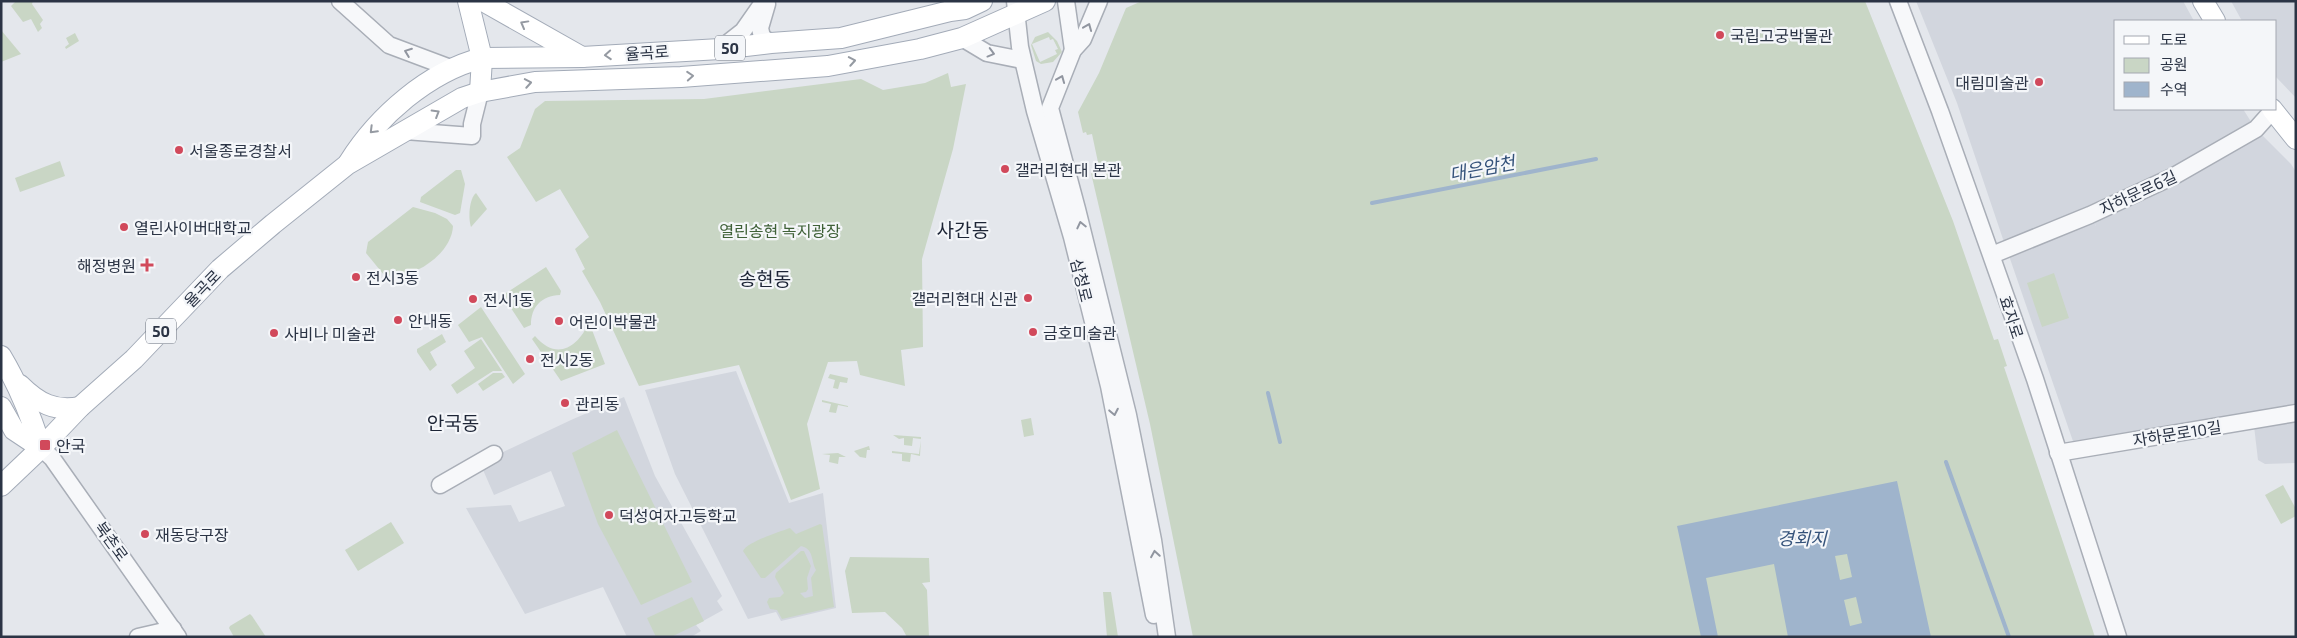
<svg xmlns="http://www.w3.org/2000/svg" width="2297" height="638" viewBox="0 0 2297 638" font-family="'Exo 2','Noto Sans KR',sans-serif">
<style>
.built{fill:#d2d6de}
.green{fill:#c9d6c5;fill-rule:evenodd}
.water{fill:#9fb4cc;fill-rule:evenodd}
.lines{fill:none;stroke-linecap:round;stroke-linejoin:round}
.stream{stroke:#9fb4cc;stroke-width:4}
.minor-casing{stroke:#a9aeb7;stroke-width:19}
.major-casing{stroke:#a3abb8;stroke-width:22}
.minor{stroke:#f7f8fa;stroke-width:16}
.major{stroke:#fff;stroke-width:20}
.oneway{stroke:#959aa2}
.oneway2{stroke:#9196a0}
.poi-dot{fill:#d1495b;stroke:#f4f6f9;stroke-width:2}
.labels{text-anchor:middle;dominant-baseline:central;stroke-width:4.5;stroke-linejoin:round;paint-order:stroke}
.shield{fill:#f4f6f9;stroke:#676e7b;stroke-width:1}
.shield-label{font-size:15px;font-weight:bold;fill:#2b3445}
.poi-label{font-size:16px;fill:#2b3445;stroke:#f4f6f9;text-anchor:start}
.street-label{font-size:16px;fill:#2b3445;stroke:#f4f6f9}
.park-label{font-size:16px;fill:#3f6138;stroke:#f4f6f9}
.water-label{font-size:18px;font-style:italic;fill:#34527a;stroke:#f4f6f9}
.quarter-label{font-size:19px;fill:#1d2536;stroke:#f4f6f9}
</style>
<rect width="100%" height="100%" fill="#e4e7ec"/>
<!-- built -->
<g class="built">
<polygon points="1916,1 2183,1 2194,21 2116,21 2116,109 2243,109 2255,128 2168,177 2006,248 1957,103"/>
<polygon points="2231,1 2296,1 2296,98 2276,77 2276,21 2242,21"/>
<polygon points="2257,130 2291,164 2296,172 2296,410 2075,447 2007,250 2090,215 2096,226 2091,215"/>
<polygon points="736,371 789,503 823,493 836,608 781,621 776,612 748,619 675,474 645,390"/>
<polygon points="624,397 655,476 722,596 717,601 723,610 696,625 701,631 691,637 627,637 603,587 525,614 466,508 511,505 519,522 565,506 551,471 494,495 480,463 571,420"/>
<polygon points="2296,420 2296,463 2265,464 2258,460 2254,426"/>
</g>
<!-- green -->
<g class="green">
<polygon points="16,1 33,1 32,4 43,20 40,24 42,28 38,32 31,19 23,22 11,6"/>
<polygon points="1142,1 1865,1 1953,221 1994,340 1998,339 2007,366 2004,367 2095,637 1193,637 1150,424 1091,173 1096,171 1095,168 1099,167 1092,134 1087,135 1086,132 1083,133 1078,112 1099,73 1126,8"/>
<polygon points="1,30 21,54 1,62"/>
<path d="M 1048,32 L 1057,41 L 1062,52 L 1053,62 L 1041,64 L 1036,61 L 1031,45 L 1035,37 ZM 1049,37 L 1050,40 L 1053,39 L 1058,49 L 1055,50 L 1057,54 L 1040,62 L 1032,44 Z"/>
<polygon points="75,33 79,41 66,49 65,47 69,44 66,38"/>
<polygon points="948,73 951,87 966,84 953,149 922,259 923,347 901,350 905,386 860,375 857,361 828,362 807,424 820,489 791,500 739,365 639,386 600,302 582,271 585,269 575,249 589,237 560,189 536,202 507,157 520,148 535,109 545,101 704,99 861,79 883,90 925,83"/>
<polygon points="60,161 65,176 20,192 15,178"/>
<polygon points="456,170 461,170 465,184 460,213 455,215 420,202 421,197"/>
<path d="M 476,193 L 487,209 L 471,227 C 468,218 469,199 476,193 Z"/>
<path d="M 413,207 L 435,213 L 447,219 L 453,226 C 452,254 411,282 384,275 L 366,253 L 368,242 Z"/>
<path d="M 546,267 L 561,291 L 560,295 C 541,296 531,307 531,325 L 524,328 L 505,299 L 506,293 Z"/>
<polygon points="2054,273 2069,318 2042,327 2027,283"/>
<polygon points="481,307 525,374 513,384 482,337 469,342 458,325"/>
<path d="M 589,322 L 605,364 L 561,381 L 532,339 L 535,336 C 556,361 578,348 589,322 Z"/>
<polygon points="442,334 446,342 430,352 437,365 430,371 417,352 417,349"/>
<polygon points="481,339 502,371 493,371 457,394 451,385 475,368 464,351"/>
<polygon points="493,373 502,373 505,377 483,391 478,384"/>
<polygon points="830,374 848,378 847,383 840,382 838,389 833,388 835,380 828,378"/>
<polygon points="822,400 848,406 848,407 838,405 836,413 829,412 831,404 822,402"/>
<polygon points="1031,418 1034,435 1024,437 1021,420"/>
<polygon points="617,430 692,582 641,605 598,524 572,453"/>
<polygon points="893,435 921,437 920,456 911,454 910,462 902,461 902,454 892,453 892,451 919,454 921,439 913,438 912,446 904,445 904,438 899,439"/>
<polygon points="869,446 870,450 867,450 866,458 860,457 854,451"/>
<polygon points="838,453 846,457 839,457 838,464 829,462 830,455 822,454"/>
<polygon points="2283,485 2296,509 2296,516 2281,524 2265,495"/>
<polygon points="391,522 404,543 358,571 345,550"/>
<path d="M 820,524 L 822,525 L 834,607 L 782,619 L 777,610 L 770,609 L 767,602 L 769,598 L 780,597 L 784,593 L 775,577 L 776,573 L 801,551 L 804,551 L 811,566 L 807,578 L 808,589 L 806,592 L 800,593 L 805,598 L 813,596 L 811,578 L 816,570 C 811,561 814,549 801,546 L 765,578 L 761,578 L 743,551 C 747,542 779,532 790,528 L 796,534 Z"/>
<polygon points="850,557 929,558 930,582 922,583 927,590 929,637 907,637 902,628 885,612 852,613 845,571"/>
<polygon points="1103,592 1111,592 1118,637 1107,637"/>
<polygon points="692,597 704,621 671,637 656,637 647,618"/>
<polygon points="250,614 252,616 266,637 234,637 229,628 230,626"/>
</g>
<!-- water -->
<path class="water" d="M 1897,481 L 1931,637 L 1788,637 L 1774,564 L 1706,578 L 1718,637 L 1701,637 L 1677,526 ZM 1847,554 L 1852,577 L 1840,580 L 1835,556 ZM 1856,597 L 1862,623 L 1850,626 L 1844,600 Z"/>
<g class="lines">
<!-- stream -->
<g class="stream">
<polyline points="1372,203 1596,159"/>
<polyline points="1268,393 1280,442"/>
<polyline points="1946,462 2009,637"/>
</g>
<!-- minor casing -->
<g class="minor-casing">
<g id="minor">
<polyline points="340,1 389,45 453,69"/>
<polyline points="1015,1 1020,47 1035,111 1072,237 1109,386 1154,615"/>
<polyline points="1066,1 1073,50"/>
<polyline points="1099,1 1083,39 1073,50 1050,108 1077,209 1128,415 1153,540 1167,637"/>
<polyline points="1898,1 1940,111 2035,379 2118,637"/>
<polyline points="767,4 760,28 762,37 771,43"/>
<polyline points="962,38 987,53 1022,60"/>
<polyline points="720,49 743,31 764,1"/>
<polyline points="405,131 472,136 472,124 480,92"/>
<polyline points="1992,255 2090,215 2174,176 2256,129 2273,110"/>
<polyline points="41,448 52,458 178,637"/>
<polyline points="2058,453 2296,413"/>
<polyline points="440,485 494,454"/>
<polyline points="138,637 173,629"/>
</g>
</g>
<!-- major casing -->
<g class="major-casing">
<g id="major">
<polyline points="468,1 482,58 480,92"/>
<polyline points="483,1 582,57"/>
<polyline points="2203,1 2215,21"/>
<polyline points="2272,109 2296,139"/>
<path d="M 349,162 C 378,116 428,72 482,58 L 582,57 L 720,49 L 771,43 L 841,38 L 950,11 L 965,9 L 982,1"/>
<path d="M 1,356 C 19,386 31,416 41,448"/>
<path d="M 20,385 C 38,403 55,412 80,407"/>
<polyline points="1,407 14,430 41,448"/>
<polyline points="1,486 41,448 80,407 134,359 220,269 273,224 348,164 462,98 480,92 535,82 681,77 828,66 920,49 962,38 1045,1"/>
</g>
</g>
<!-- minor -->
<use href="#minor" class="minor"/>
<!-- major -->
<use href="#major" class="major"/>
</g>
<!-- one-way arrows -->
<defs><path id="oneway-chevron" d="M-2-3.5L2.5 0L-2 3.5" fill="none" stroke-width="1.6" stroke-linecap="round" stroke-linejoin="round" transform="scale(1.25)"/></defs>
<g class="oneway">
<use href="#oneway-chevron" transform="translate(524 24) rotate(-151)"/>
<use href="#oneway-chevron" transform="translate(608 55) rotate(176)"/>
<use href="#oneway-chevron" transform="translate(852 61) rotate(-10)"/>
<use href="#oneway-chevron" transform="translate(690 76) rotate(-4)"/>
<use href="#oneway-chevron" transform="translate(528 83) rotate(-10)"/>
<use href="#oneway-chevron" transform="translate(436 113) rotate(-31)"/>
<use href="#oneway-chevron" transform="translate(373 130) rotate(135)"/>
</g>
<g class="oneway2">
<use href="#oneway-chevron" transform="translate(1088 27) rotate(-68)"/>
<use href="#oneway-chevron" transform="translate(408 52) rotate(-159)"/>
<use href="#oneway-chevron" transform="translate(991 53) rotate(15)"/>
<use href="#oneway-chevron" transform="translate(1061 79) rotate(-68)"/>
<use href="#oneway-chevron" transform="translate(1081 225) rotate(-103)"/>
<use href="#oneway-chevron" transform="translate(1114 412) rotate(79)"/>
<use href="#oneway-chevron" transform="translate(1155 554) rotate(-99)"/>
</g>
<!-- markers -->
<g class="poi-dot">
<circle cx="1720" cy="35" r="5"/>
<circle cx="2039" cy="82" r="5"/>
<circle cx="179" cy="150" r="5"/>
<circle cx="1005" cy="169" r="5"/>
<circle cx="124" cy="227" r="5"/>
<path d="M144.5 257.5h5v5h5v5h-5v5h-5v-5h-5v-5h5z"/>
<circle cx="356" cy="277" r="5"/>
<circle cx="1028" cy="298" r="5"/>
<circle cx="473" cy="299" r="5"/>
<circle cx="398" cy="320" r="5"/>
<circle cx="559" cy="321" r="5"/>
<circle cx="1033" cy="332" r="5"/>
<circle cx="274" cy="333" r="5"/>
<circle cx="530" cy="359" r="5"/>
<circle cx="565" cy="403" r="5"/>
<rect x="39" y="439" width="12" height="12" rx="2.5"/>
<circle cx="609" cy="515" r="5"/>
<circle cx="145" cy="534" r="5"/>
</g>
<g class="labels">
<!-- shield labels -->
<g class="shield">
<rect x="715" y="35.5" width="30" height="25" rx="4"/>
<rect x="146" y="318.5" width="30" height="25" rx="4"/>
</g>
<g class="shield-label">
<text x="730" y="48">50</text>
<text x="161" y="331">50</text>
</g>
<!-- poi labels -->
<g class="poi-label">
<text x="1730" y="35">국립고궁박물관</text>
<text x="2029" y="82" text-anchor="end">대림미술관</text>
<text x="189" y="150">서울종로경찰서</text>
<text x="1015" y="169">갤러리현대 본관</text>
<text x="134" y="227">열린사이버대학교</text>
<text x="136" y="265" text-anchor="end">해정병원</text>
<text x="366" y="277">전시3동</text>
<text x="1018" y="298" text-anchor="end">갤러리현대 신관</text>
<text x="483" y="299">전시1동</text>
<text x="408" y="320">안내동</text>
<text x="569" y="321">어린이박물관</text>
<text x="1043" y="332">금호미술관</text>
<text x="284" y="333">사비나 미술관</text>
<text x="540" y="359">전시2동</text>
<text x="575" y="403">관리동</text>
<text x="56" y="445">안국</text>
<text x="619" y="515">덕성여자고등학교</text>
<text x="155" y="534">재동당구장</text>
</g>
<!-- street labels -->
<g class="street-label">
<text transform="translate(647 52) rotate(-4)">율곡로</text>
<text transform="translate(2138 192) rotate(-25)">자하문로6길</text>
<text transform="translate(1082 280) rotate(76)">삼청로</text>
<text transform="translate(202 288) rotate(-46)">율곡로</text>
<text transform="translate(2012 317) rotate(72)">효자로</text>
<text transform="translate(2177 433) rotate(-9)">자하문로10길</text>
<text transform="translate(112 541) rotate(54)">북촌로</text>
</g>
<!-- park labels -->
<g class="park-label">
<text x="780" y="230">열린송현 녹지광장</text>
</g>
<!-- water labels -->
<g class="water-label">
<text transform="translate(1482 168) rotate(-11)">대은암천</text>
<text x="1802" y="538">경회지</text>
</g>
<!-- quarter labels -->
<g class="quarter-label">
<text x="963" y="229">사간동</text>
<text x="765" y="278">송현동</text>
<text x="453" y="422">안국동</text>
</g>
</g>
<!-- border -->
<rect width="2297" height="638" fill="none" stroke="#2b3445" stroke-width="5"/>
<!-- legend -->
<rect x="2114" y="20" width="162" height="90" fill="#f4f6f9" stroke="#a4a8b1"/>
<rect x="2124" y="36" width="25" height="8" fill="#ffffff" stroke="#a4a8b1"/>
<text x="2160" y="45" font-size="15" fill="#2b3445">도로</text>
<rect x="2124" y="58" width="25" height="15" fill="#c9d6c5" stroke="#a4a8b1"/>
<text x="2160" y="70" font-size="15" fill="#2b3445">공원</text>
<rect x="2124" y="82" width="25" height="15" fill="#9fb4cc" stroke="#a4a8b1"/>
<text x="2160" y="95" font-size="15" fill="#2b3445">수역</text>
</svg>
